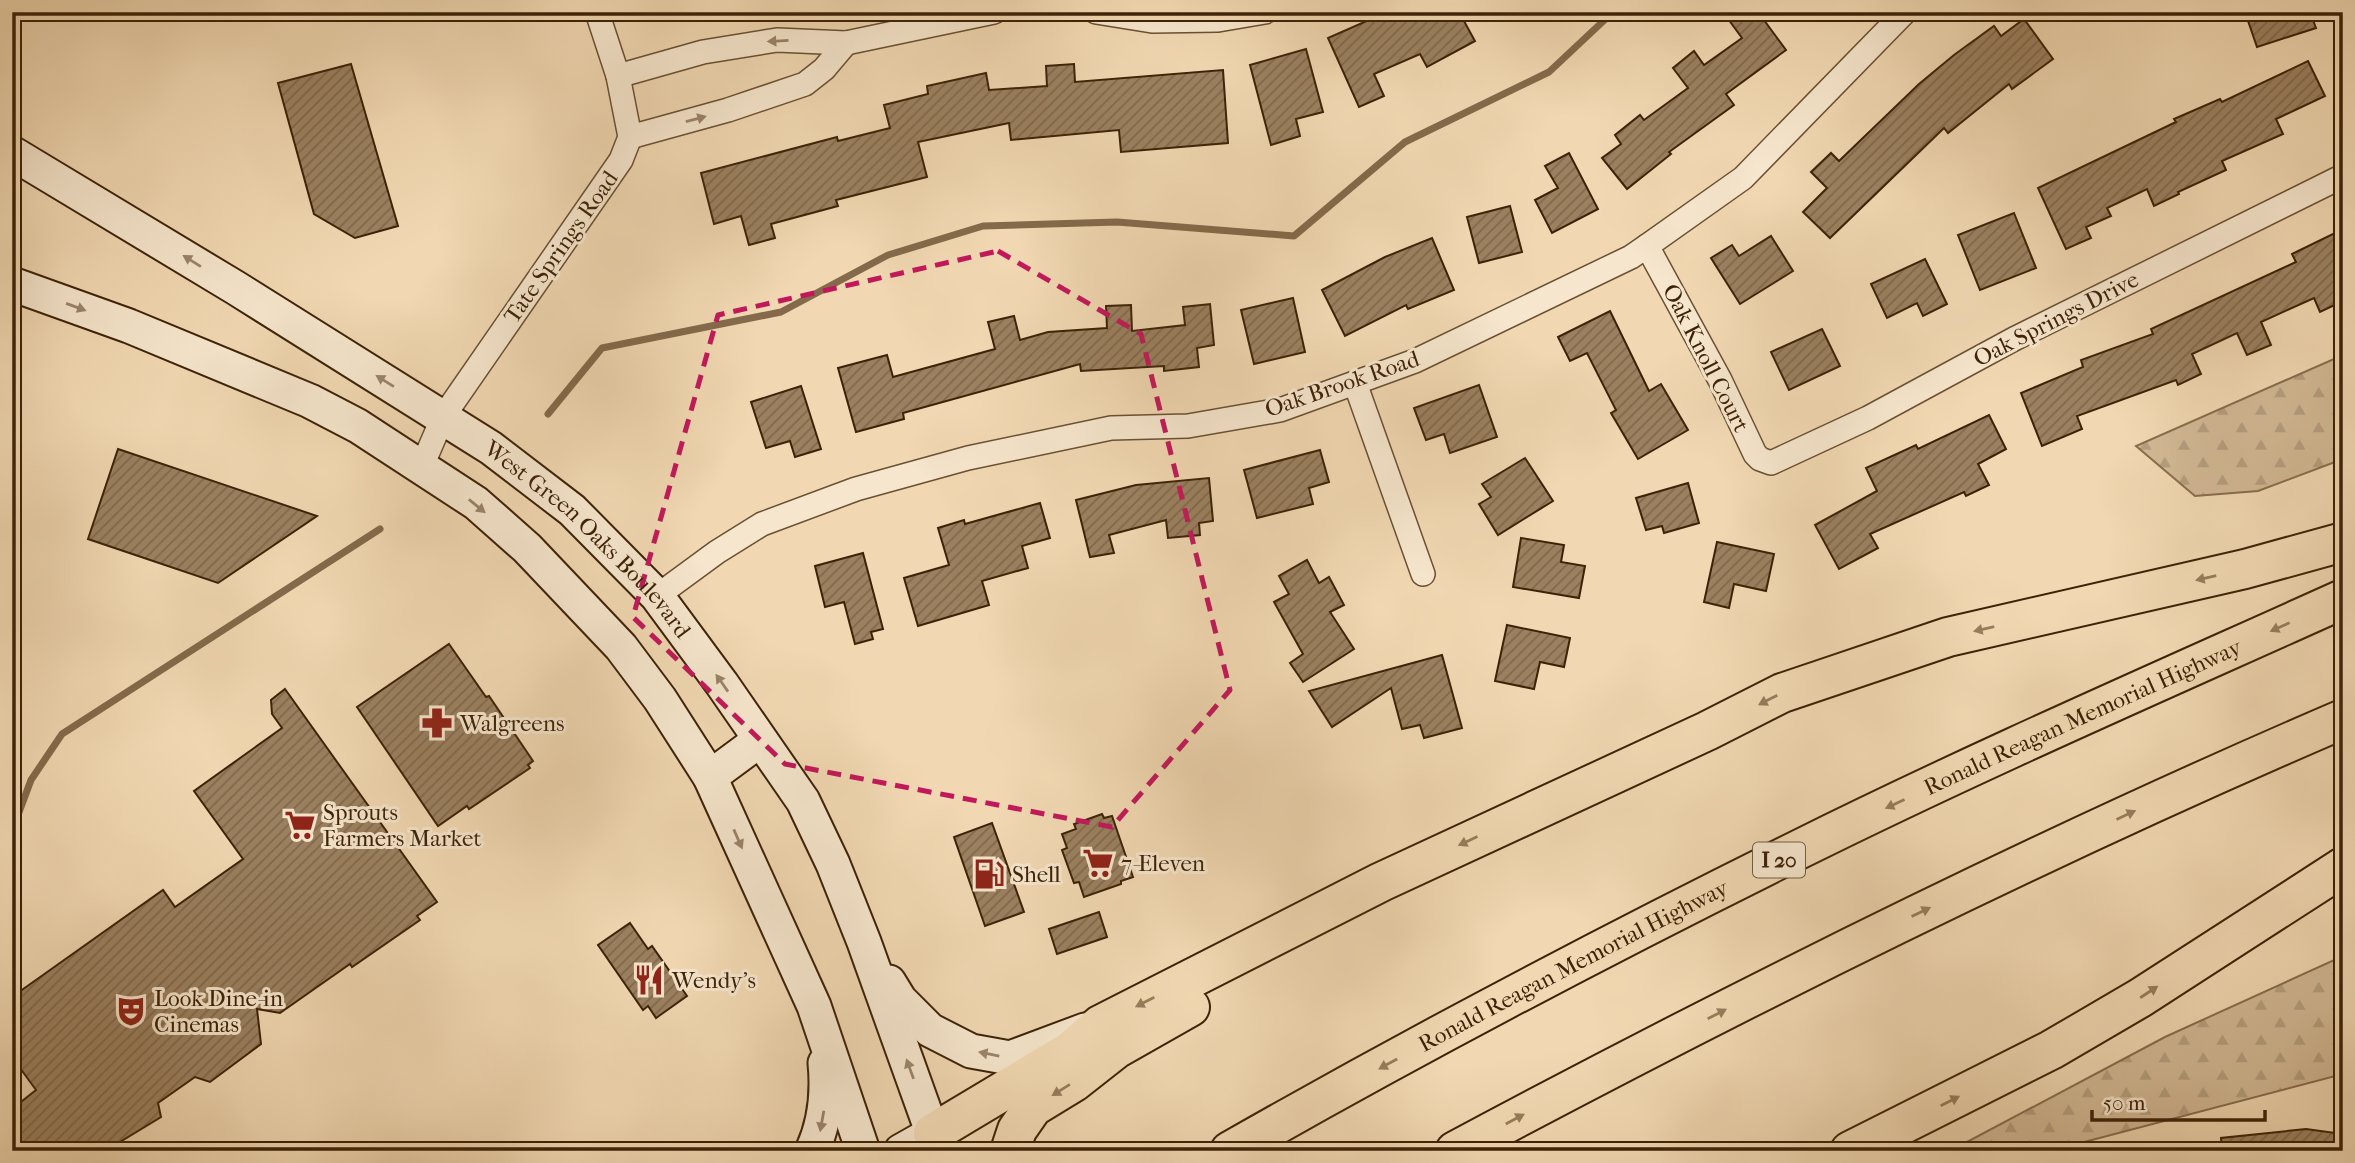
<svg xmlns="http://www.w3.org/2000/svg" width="2355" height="1163" viewBox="0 0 2355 1163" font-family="'IM FELL French Canon',serif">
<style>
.forest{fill:url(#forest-firs);stroke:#886e4e;stroke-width:2}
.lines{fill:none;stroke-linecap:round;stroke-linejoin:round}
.stream{stroke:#846a4b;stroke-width:7}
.building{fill:url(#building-hatch);stroke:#3d2207;stroke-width:2}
.minor-casing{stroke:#6a5032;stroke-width:26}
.secondary-casing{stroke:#3d2207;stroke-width:37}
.motorway-casing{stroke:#3d2207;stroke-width:42}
.minor{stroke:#f6e6cd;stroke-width:23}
.secondary{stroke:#f6e6cd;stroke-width:33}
.motorway{stroke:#f1d8b2;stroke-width:38}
.oneway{fill:#9a846a}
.oneway2{fill:#977d5c}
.marked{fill:none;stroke:#c2185b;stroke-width:5;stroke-dasharray:14 9;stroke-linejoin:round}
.labels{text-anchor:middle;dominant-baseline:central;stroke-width:6;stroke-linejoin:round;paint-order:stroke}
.shield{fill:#f6e6cd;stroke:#745d42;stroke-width:2}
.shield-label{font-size:21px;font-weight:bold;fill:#3d2207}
.street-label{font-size:23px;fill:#3d2207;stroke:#f6e6cd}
.poi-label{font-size:23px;fill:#3d2207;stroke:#f6e6cd;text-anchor:start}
</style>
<defs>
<pattern id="forest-firs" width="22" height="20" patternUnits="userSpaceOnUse" patternTransform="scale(1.75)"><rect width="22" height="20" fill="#d2b995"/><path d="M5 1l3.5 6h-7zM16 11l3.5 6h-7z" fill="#b59f7f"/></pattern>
<pattern id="building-hatch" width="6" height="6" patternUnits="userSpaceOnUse" patternTransform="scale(1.75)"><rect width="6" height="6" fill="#9b8160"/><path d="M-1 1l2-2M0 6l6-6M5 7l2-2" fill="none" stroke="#80694d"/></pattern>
</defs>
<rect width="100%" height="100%" fill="#f1d8b2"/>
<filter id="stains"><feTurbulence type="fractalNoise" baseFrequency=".00286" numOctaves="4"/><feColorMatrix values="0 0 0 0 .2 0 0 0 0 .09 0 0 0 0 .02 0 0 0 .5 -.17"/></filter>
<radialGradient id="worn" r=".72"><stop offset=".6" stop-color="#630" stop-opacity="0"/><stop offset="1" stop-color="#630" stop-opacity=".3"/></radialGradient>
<!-- forest -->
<g class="forest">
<polygon points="2343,355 2343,459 2258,491 2195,496 2136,446"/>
<polygon points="2343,956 2343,1074 2050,1151 1950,1151 2165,1037"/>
</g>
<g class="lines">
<!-- stream -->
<g class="stream">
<polyline points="548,414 602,348 781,312 888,255 983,226 1117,222 1294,236 1405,142 1549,72 1613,12"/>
<polyline points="12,831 31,780 62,734 380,529"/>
</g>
</g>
<!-- building -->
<g class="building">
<polygon points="1387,12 1459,12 1475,41 1427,67 1420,54 1374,74 1384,96 1359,107 1328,38"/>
<polygon points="1723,12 1758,12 1786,50 1726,94 1734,105 1669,152 1671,154 1627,189 1602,158 1621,144 1615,135 1640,115 1644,120 1688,88 1673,68 1694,51 1704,65 1742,38"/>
<polygon points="2245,12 2310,12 2316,28 2257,47"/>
<polygon points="2024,19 2053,59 2012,89 2009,84 1948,133 1944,128 1830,238 1803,212 1827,188 1811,172 1831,153 1839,161 1919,84 1954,55 1994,26 2001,36"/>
<polygon points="1306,49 1323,112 1296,119 1300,136 1271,145 1250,65"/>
<polygon points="2308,61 2325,96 2276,119 2283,134 2222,161 2226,170 2178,192 2179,194 2154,206 2147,189 2107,208 2111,216 2086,227 2091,238 2066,249 2038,188 2176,122 2174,119 2220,99 2222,102"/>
<polygon points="351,64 398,226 355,238 314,214 278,83"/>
<polygon points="1074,64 1075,82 1223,70 1228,143 1121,152 1119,130 1011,140 1009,123 918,142 927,177 836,200 838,206 771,224 775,238 749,245 741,216 714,224 701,173 837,137 838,141 890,128 884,105 928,94 927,86 986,73 989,90 1047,86 1046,66"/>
<polygon points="1569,153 1598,209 1552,233 1535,200 1558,188 1545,166"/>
<polygon points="1510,206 1522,252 1479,263 1467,217"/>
<polygon points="2014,213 2036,268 1980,290 1958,235"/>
<polygon points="2343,229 2343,301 2320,312 2314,298 2261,322 2271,345 2247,355 2237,333 2192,354 2201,374 2178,385 2176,380 2077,416 2082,429 2042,446 2021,393 2083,367 2081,360 2153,334 2151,329 2296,262 2292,254"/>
<polygon points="1771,236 1793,271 1740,304 1711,258 1732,245 1739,256"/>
<polygon points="1432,238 1454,290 1408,309 1406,305 1345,336 1322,290 1385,257"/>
<polygon points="1925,259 1947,304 1923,316 1917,303 1887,318 1871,284"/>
<polygon points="1293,298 1305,352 1254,364 1241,310"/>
<polygon points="1210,304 1214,345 1197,348 1199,367 1164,371 1164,366 1081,371 1080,364 903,413 904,419 856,432 838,368 887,355 893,377 995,349 988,322 1014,316 1020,340 1048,332 1107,328 1106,306 1131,305 1132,331 1185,325 1183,307"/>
<polygon points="1610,311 1649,391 1661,384 1688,430 1638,459 1611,413 1616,410 1587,353 1570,361 1558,337"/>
<polygon points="1822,329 1840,366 1789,390 1771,352"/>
<polygon points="1479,385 1497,437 1450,453 1444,434 1426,440 1414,408"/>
<polygon points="801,386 821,449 795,457 790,441 766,448 751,402"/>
<polygon points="1989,415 2006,449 1978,464 1989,485 1966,496 1964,492 1870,534 1878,548 1839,569 1815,525 1877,491 1866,468 1916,445 1918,449"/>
<polygon points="118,449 317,516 218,583 88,539"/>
<polygon points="1320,450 1329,482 1309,488 1313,504 1257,518 1244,470"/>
<polygon points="1525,458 1553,501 1498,535 1479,504 1491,497 1482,484"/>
<polygon points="1209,478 1213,521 1199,523 1200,535 1168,538 1166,520 1109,535 1114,553 1090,557 1076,500 1136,485"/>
<polygon points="1688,483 1699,523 1664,533 1662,526 1646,530 1636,498"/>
<polygon points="1040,503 1050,538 1022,546 1028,568 982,581 989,605 918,626 904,578 949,565 938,528 964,520 965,524"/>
<polygon points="1521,538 1564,545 1561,562 1585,566 1579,598 1513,587"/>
<polygon points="1717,542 1774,554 1766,591 1734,584 1729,608 1704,602"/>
<polygon points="863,553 883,629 871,632 873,639 855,644 844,602 825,607 815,566"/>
<polygon points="1307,560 1319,583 1329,577 1344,605 1330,612 1354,649 1303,682 1290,663 1303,654 1274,602 1289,594 1279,576"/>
<polygon points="1507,625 1570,638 1564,667 1540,662 1534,689 1495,681"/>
<polygon points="449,644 486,697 489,696 533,761 528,765 530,768 469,809 467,806 438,826 357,707"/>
<polygon points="1442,655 1462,728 1424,738 1420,725 1402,729 1391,688 1332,727 1309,691"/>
<polygon points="285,689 437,902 417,916 420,920 352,967 350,964 280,1013 257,1009 261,1044 210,1082 195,1077 158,1103 161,1117 105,1151 12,1151 12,1109 36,1090 12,1057 12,997 163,890 175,907 243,859 194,791 282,728 272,714 271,700"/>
<polygon points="1102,814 1104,818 1112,816 1133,877 1121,881 1121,884 1084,897 1079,882 1074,883 1062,850 1067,848 1062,834 1076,829 1074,824"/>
<polygon points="992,823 1024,912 985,926 954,837"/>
<polygon points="1099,912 1107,937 1057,954 1049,929"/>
<polygon points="630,923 648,949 652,946 687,996 656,1018 648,1006 643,1010 598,945"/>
<polygon points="2306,1129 2343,1134 2343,1151 2222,1151 2221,1138"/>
</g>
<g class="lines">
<!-- minor casing -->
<g class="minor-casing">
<g id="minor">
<polyline points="1096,12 1152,21 1218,20 1265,12"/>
<polyline points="618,76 703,52 777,40 846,43 994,12"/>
<polyline points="630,137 728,110 805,84 824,69 846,43"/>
<polyline points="1647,246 1720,380 1755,454 1760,459 1771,463 1868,418 2014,339 2343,176"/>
<polyline points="1355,383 1423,574"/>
<polyline points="422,466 443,417 621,160 630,137 618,76 597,12"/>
<polyline points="657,596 717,552 762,524 856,489 968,458 1111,428 1188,426 1280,410 1415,361 1631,257 1647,246 1743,178 1905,12"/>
</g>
</g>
<!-- secondary casing -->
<g class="secondary-casing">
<g id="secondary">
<path id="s1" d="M 12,153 L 236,288 L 491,448 L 572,510 L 657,596 L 722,684 L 803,801 L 833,864 L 864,942 L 939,1151"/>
<polyline points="12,284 129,326 310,401 358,426 476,503 527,548 621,647 660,699 710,777 814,1006 863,1151"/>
<polyline points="710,777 760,740"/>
<polyline points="889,982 900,1000 930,1030 971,1051 1010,1058 1085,1030"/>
<path d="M 812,1151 C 825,1123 828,1094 825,1063"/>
<polyline points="901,1151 933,1133"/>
</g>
</g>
<!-- motorway casing -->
<g class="motorway-casing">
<g id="motorway">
<polyline points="933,1133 1070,1051 1100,1025 1381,882 1707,731 1782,693 1948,637 2245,569 2343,542"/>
<polyline points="1010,1151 1017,1130 1033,1107 1074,1082 1116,1049 1190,1007"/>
<path id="s2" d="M 1230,1151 C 1416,1045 1606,945 1798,850 C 1977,761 2161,681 2343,599"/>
<path d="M 1455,1151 C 1745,996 2040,849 2343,719"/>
<polyline points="1850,1151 2051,1050 2140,998 2343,867"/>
</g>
</g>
<!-- minor -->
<use href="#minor" class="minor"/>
<!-- secondary -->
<use href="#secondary" class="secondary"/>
<!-- motorway -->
<use href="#motorway" class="motorway"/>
</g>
<!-- one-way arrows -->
<defs><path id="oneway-solid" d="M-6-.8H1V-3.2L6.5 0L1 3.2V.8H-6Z" transform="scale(1.75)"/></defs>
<g class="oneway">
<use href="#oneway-solid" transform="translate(778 41) rotate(177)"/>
<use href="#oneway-solid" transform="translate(696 119) rotate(-15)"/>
<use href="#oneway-solid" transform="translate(192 261) rotate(-148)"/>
<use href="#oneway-solid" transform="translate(76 307) rotate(20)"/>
<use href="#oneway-solid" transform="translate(385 381) rotate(-148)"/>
<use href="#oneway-solid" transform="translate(477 506) rotate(39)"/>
<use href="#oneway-solid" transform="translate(722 683) rotate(-125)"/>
<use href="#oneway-solid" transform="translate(738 839) rotate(66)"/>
<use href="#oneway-solid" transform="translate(989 1054) rotate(-169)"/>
<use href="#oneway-solid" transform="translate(910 1069) rotate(-110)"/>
<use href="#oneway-solid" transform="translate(822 1121) rotate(100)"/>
</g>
<g class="oneway2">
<use href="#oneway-solid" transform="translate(2206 578) rotate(167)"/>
<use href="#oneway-solid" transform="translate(2280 627) rotate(156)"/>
<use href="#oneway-solid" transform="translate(1984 629) rotate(167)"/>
<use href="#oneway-solid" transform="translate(1768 700) rotate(153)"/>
<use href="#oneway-solid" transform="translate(1895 804) rotate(155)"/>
<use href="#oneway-solid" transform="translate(2126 815) rotate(-25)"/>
<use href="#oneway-solid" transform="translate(1468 841) rotate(155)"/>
<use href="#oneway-solid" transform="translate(1921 912) rotate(-26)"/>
<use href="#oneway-solid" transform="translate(2149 992) rotate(-33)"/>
<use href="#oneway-solid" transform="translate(1145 1002) rotate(153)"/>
<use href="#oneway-solid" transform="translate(1717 1014) rotate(-27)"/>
<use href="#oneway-solid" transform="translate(1388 1064) rotate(151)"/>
<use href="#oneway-solid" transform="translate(1061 1090) rotate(148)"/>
<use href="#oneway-solid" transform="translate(1950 1101) rotate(-27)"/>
<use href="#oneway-solid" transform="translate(1515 1119) rotate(-28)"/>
</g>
<!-- marked area -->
<path class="marked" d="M 998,251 L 1141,334 L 1230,690 L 1112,827 L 785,764 L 633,617 L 718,315 Z"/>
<!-- icons -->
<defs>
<g id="pharmacy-bare" transform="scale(2.415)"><path d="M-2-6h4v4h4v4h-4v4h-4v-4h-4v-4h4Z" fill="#8f2418" stroke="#f6e6cd" stroke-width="2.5" paint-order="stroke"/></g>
<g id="supermarket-bare" transform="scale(2.415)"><path d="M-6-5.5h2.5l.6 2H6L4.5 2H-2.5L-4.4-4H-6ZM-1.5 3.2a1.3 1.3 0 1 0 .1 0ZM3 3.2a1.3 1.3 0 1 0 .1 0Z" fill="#8f2418" stroke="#f6e6cd" stroke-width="2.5" paint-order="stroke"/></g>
<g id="fuel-bare" transform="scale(2.415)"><path d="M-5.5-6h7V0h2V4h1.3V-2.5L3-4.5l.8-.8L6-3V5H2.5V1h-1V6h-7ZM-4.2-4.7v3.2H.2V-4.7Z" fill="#8f2418" stroke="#f6e6cd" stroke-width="2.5" paint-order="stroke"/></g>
<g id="restaurant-bare" transform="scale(2.415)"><path d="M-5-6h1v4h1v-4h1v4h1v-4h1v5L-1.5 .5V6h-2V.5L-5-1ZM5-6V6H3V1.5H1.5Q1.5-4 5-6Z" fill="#8f2418" stroke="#f6e6cd" stroke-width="2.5" paint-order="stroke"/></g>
<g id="theatre-bare" transform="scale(2.415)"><path d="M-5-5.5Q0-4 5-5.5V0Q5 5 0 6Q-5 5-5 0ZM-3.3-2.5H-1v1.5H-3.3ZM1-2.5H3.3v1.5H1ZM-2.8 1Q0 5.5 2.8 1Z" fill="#8f2418" stroke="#f6e6cd" stroke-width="2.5" paint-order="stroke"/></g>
</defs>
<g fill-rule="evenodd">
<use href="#pharmacy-bare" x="437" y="723"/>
<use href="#supermarket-bare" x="300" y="825"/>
<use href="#supermarket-bare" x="1098" y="863"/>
<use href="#fuel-bare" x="989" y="874"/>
<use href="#restaurant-bare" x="649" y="980"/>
<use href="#theatre-bare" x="131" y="1011"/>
</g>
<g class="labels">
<!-- shield labels -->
<rect class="shield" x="1753" y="842.5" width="52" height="35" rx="5"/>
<g class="shield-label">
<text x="1779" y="860">I 20</text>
</g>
<!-- street labels -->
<g class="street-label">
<text transform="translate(561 247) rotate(-55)">Tate Springs Road</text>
<text transform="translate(2056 319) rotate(-27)">Oak Springs Drive</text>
<text transform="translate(1706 358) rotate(63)">Oak Knoll Court</text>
<text transform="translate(1342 384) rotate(-19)">Oak Brook Road</text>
<text stroke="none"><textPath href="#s1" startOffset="696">West Green Oaks Boulevard</textPath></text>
<text stroke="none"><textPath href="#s2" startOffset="957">Ronald Reagan Memorial Highway</textPath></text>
<text stroke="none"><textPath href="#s2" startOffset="390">Ronald Reagan Memorial Highway</textPath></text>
</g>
<!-- poi labels -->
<g class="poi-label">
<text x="460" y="723">Walgreens</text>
<text x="323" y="812">Sprouts<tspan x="323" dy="26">Farmers Market</tspan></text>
<text x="1121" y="863">7-Eleven</text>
<text x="1012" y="874">Shell</text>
<text x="672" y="980">Wendy's</text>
<text x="154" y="998">Look Dine-in<tspan x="154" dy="26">Cinemas</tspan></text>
</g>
</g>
<!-- margin -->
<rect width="2355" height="1163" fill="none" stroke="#f1d8b2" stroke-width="42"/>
<rect x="14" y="14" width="2327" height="1135" fill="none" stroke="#3d2207" stroke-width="3.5"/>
<rect x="21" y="21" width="2313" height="1121" fill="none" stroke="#3d2207" stroke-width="2"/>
<!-- scale -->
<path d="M2092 1110v10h173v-10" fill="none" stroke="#3d2207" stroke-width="3.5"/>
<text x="2103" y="1110" font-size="21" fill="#3d2207" stroke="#f6e6cd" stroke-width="5" paint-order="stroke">50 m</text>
<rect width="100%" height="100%" filter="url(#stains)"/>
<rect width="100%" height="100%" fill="url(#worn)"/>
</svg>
